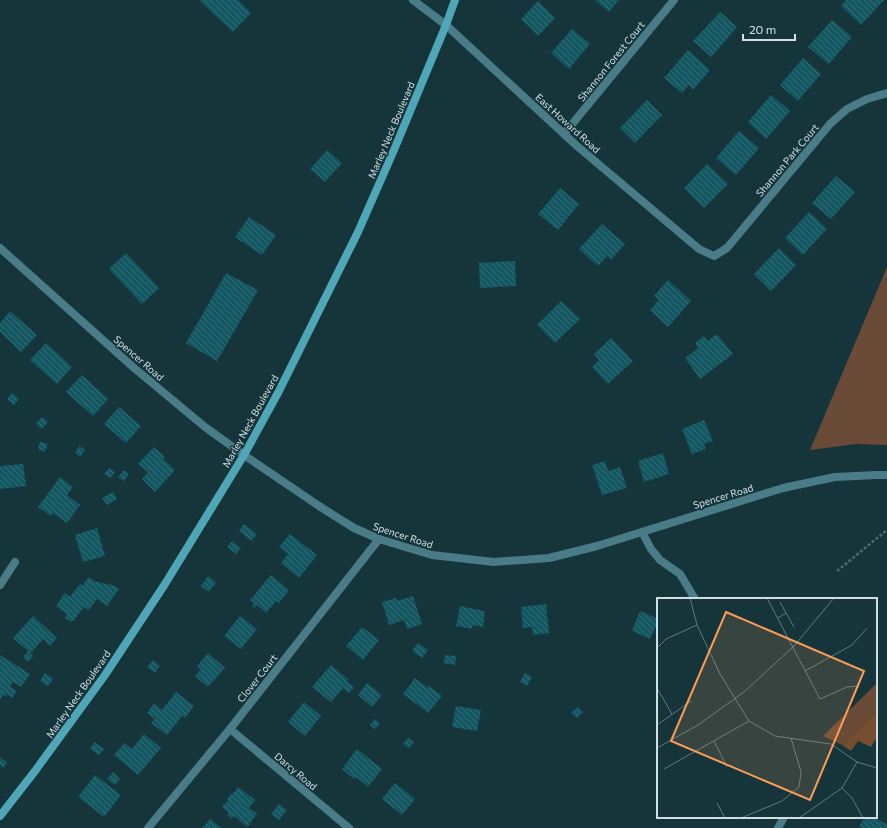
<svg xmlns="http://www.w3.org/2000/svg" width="887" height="828" viewBox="0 0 887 828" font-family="Commissioner,sans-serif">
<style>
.green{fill:#6a4b37}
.building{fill:url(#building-back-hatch)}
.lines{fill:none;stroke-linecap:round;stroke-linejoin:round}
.path{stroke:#4e696e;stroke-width:2.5;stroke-dasharray:3 2;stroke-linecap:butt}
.minor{stroke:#497c86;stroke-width:8}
.secondary{stroke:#4fa6b6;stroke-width:8}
.labels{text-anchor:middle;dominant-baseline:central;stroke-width:3;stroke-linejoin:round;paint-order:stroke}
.street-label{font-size:10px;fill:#cfe0e4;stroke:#16353b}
.inset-road{fill:none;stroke:#60797f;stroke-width:1}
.view{fill:#fd9d55;fill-opacity:0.15;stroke:#fd9d55;stroke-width:2}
.inset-edge{fill:none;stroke:#cfe0e4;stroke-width:2}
</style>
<defs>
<pattern id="building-back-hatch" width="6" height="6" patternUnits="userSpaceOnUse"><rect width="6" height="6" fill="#135762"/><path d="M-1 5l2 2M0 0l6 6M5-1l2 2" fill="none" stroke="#346f78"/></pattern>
</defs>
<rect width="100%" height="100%" fill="#16353b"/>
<!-- green -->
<polygon class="green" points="887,267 887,445 856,444 810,450"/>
<!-- building -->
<g class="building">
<polygon points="201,0 238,0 251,13 233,32 200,1"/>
<polygon points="595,0 619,0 609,12"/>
<polygon points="846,0 884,0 861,25 841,6"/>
<polygon points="538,1 555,18 538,36 521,19"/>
<polygon points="720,12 737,27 711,57 693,41"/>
<polygon points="832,20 852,37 829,64 808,47"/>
<polygon points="572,29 590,44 569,69 551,53"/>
<polygon points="688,50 710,70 693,90 689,85 682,93 664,78"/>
<polygon points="803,58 821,74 798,101 780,85"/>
<polygon points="771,95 790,111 766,139 748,122"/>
<polygon points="647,100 662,115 635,143 620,128"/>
<polygon points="739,131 759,148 736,175 716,158"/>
<polygon points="327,150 342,163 325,182 310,169"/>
<polygon points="707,164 728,184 704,208 684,188"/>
<polygon points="836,176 855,192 831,219 812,203"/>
<polygon points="560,188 579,204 558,230 538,214"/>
<polygon points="809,212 827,229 803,255 785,238"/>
<polygon points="249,217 276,235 262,255 235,237"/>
<polygon points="602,224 625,244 611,260 607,256 598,266 579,249"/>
<polygon points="779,248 796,265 771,291 754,274"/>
<polygon points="126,253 159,288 142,304 109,269"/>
<polygon points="515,261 516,286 480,288 479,263"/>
<polygon points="226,273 258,290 217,361 186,343"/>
<polygon points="668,280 691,301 668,327 650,310 659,300 654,296"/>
<polygon points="561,301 580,319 555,343 537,325"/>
<polygon points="10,311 37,335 21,352 0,332 0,323"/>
<polygon points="717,334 733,354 700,379 685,358 698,348 695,343 704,336 708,341"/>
<polygon points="611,338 633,361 608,384 592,367 599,360 594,354"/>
<polygon points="46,343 72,367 57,384 30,360"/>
<polygon points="82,375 108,399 93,416 66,392"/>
<polygon points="12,393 19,399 14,405 7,399"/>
<polygon points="119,407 141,426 126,443 104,424"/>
<polygon points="42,417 48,422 42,429 36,424"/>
<polygon points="704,420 713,441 704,444 706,449 692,454 682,429"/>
<polygon points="40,442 48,444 45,452 38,449"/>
<polygon points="79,446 85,450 80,457 75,453"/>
<polygon points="154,447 165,457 163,459 175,470 155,492 142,479 148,472 138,464"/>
<polygon points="663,453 669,474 644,482 638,461"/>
<polygon points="605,461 608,471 620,467 627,488 602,495 592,465"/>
<polygon points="23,464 26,486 0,489 0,466"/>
<polygon points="109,468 115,472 110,478 104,474"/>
<polygon points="124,470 129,474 124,481 118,477"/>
<polygon points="60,477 73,487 67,495 80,505 67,523 53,513 51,516 38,507"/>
<polygon points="113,492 117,499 107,505 102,498"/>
<polygon points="244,524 257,534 251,541 239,531"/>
<polygon points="97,528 105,556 83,562 75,535"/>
<polygon points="290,534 317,555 299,578 281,563 288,554 279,547"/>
<polygon points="232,541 241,548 236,554 227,547"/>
<polygon points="271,575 289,590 279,603 276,601 266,613 257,605 255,608 252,606 254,603 250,600"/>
<polygon points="208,576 216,582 209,592 201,586"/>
<polygon points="89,577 94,581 115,586 119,589 107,606 97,599 89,610 84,607 74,620 71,622 65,618 67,614 56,606 65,593 70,597 80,584 82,586"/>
<polygon points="413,596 422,624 407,629 404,620 389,625 382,602 396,598 397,601"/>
<polygon points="546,604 549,633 533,635 532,627 523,628 521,607"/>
<polygon points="460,606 485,611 483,627 473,625 472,629 456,626"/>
<polygon points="640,611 658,619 658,622 650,639 632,631"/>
<polygon points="33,616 57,638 50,646 43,639 30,654 33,656 28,662 23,657 28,651 13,638"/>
<polygon points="240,616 257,629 241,649 224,636"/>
<polygon points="362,627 379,640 363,660 346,646"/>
<polygon points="418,643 428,650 422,658 412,651"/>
<polygon points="208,653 225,668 208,687 195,676 201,669 197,666"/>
<polygon points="0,655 30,674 21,687 13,682 10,687 17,691 12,698 6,694 5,696 3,695 0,700"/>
<polygon points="445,655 456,656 455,665 444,663"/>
<polygon points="153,660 160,666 155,673 147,667"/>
<polygon points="331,665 349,680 347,681 354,687 349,693 343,688 331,702 312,687"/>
<polygon points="45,673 53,679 48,686 40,681"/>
<polygon points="525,673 532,677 527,686 520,682"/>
<polygon points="415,678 428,688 429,686 442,696 428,713 403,694"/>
<polygon points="367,683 382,695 372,707 358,695"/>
<polygon points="176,692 194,706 185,718 182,716 167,735 151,723 155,719 147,713 154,703 162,710"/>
<polygon points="304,702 321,716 305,736 288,722"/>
<polygon points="456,706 481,710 477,731 452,727"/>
<polygon points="578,707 583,712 577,718 571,713"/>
<polygon points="375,719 380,723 375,729 370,725"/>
<polygon points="144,734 161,748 138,775 114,755 124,743 132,749"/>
<polygon points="408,738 414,742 409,748 403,744"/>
<polygon points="95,742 104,749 99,755 90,749"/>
<polygon points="357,749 382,769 368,787 356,777 354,779 342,769"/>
<polygon points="0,757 7,763 3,768 0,765"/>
<polygon points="113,772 120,779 115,785 107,779"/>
<polygon points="95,775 121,795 104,817 78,797"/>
<polygon points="395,783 415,799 402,815 382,799"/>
<polygon points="238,787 255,800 249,808 257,814 247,827 234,816 232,819 227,815 229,813 222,807 228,800 227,799 231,794 232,795"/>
<polygon points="279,804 287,810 279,820 271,814"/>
<polygon points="865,817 874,817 887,825 887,828 862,828 859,826"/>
<polygon points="210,819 214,822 221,828 202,828"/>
</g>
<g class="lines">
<!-- path -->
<polyline class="path" points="837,571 887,530"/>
<!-- minor -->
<g class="minor">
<polyline points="413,0 446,25 577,146 699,249 714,256 727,248 830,124 847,109 867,99 887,93"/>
<polyline points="564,134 674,0"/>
<polyline points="0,248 133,367 205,427 244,455 319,506 354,528 379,539 432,555 494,562 549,558 597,546 783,488 835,477 877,475 887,475"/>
<polyline points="642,532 651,549 660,560 680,574 695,599"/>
<polyline points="0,585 15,562"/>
<polyline points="230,729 349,828"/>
<polyline points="148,828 230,729 379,539"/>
<polyline points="778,828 784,817"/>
</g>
<!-- secondary -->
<polyline class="secondary" points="0,816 35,771 105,675 165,584 244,455 279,391 358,232 394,150 446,25 455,0"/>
</g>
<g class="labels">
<!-- street labels -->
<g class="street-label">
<text transform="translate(611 61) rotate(-51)">Shannon Forest Court</text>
<text transform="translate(568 123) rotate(42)">East Howard Road</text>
<text transform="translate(391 130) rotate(-67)">Marley Neck Boulevard</text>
<text transform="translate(787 160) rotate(-50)">Shannon Park Court</text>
<text transform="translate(139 358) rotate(41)">Spencer Road</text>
<text transform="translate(250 421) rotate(-61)">Marley Neck Boulevard</text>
<text transform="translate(723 496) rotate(-17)">Spencer Road</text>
<text transform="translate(403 535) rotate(18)">Spencer Road</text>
<text transform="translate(257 678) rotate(-52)">Clover Court</text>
<text transform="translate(78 694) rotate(-55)">Marley Neck Boulevard</text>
<text transform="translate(296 771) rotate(40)">Darcy Road</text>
</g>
</g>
<!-- overview -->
<g transform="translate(657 598)">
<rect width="220" height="220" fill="#16353b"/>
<path d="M 220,85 L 220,113 L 185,147 L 166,138 Z" fill="#6a4b37"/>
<path d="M 220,113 L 220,139 L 214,149 L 201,143 L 194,153 L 185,147 Z" fill="#754e32"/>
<path class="inset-road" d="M 33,0 L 40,27 L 63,76 L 92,123 L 118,138 L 174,146 L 200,164 L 220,170M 110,0 L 163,101 L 190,89 L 202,88M 129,15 L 137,29M 121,20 L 129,15 L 123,4M 0,50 L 9,41 L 40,27M 148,73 L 195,47 L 210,30M 0,90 L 15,116M 0,127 L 34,103M 57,143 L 70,169M 0,150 L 41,127 L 87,94 L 137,48 L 177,0M 7,171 L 92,123M 185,190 L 195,200 L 206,220M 60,205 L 68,220M 84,220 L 125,203 L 142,189 L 144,174 L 134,140M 142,220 L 185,190 L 200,164"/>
<path class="view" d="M 69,14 L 207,73 L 153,202 L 14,143 Z"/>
<rect width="220" height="220" class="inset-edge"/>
</g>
<!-- scale -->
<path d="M743 34v6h52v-6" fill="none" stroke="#cfe0e4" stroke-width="2"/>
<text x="749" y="34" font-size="12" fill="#cfe0e4" stroke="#16353b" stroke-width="3" paint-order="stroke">20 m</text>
</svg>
